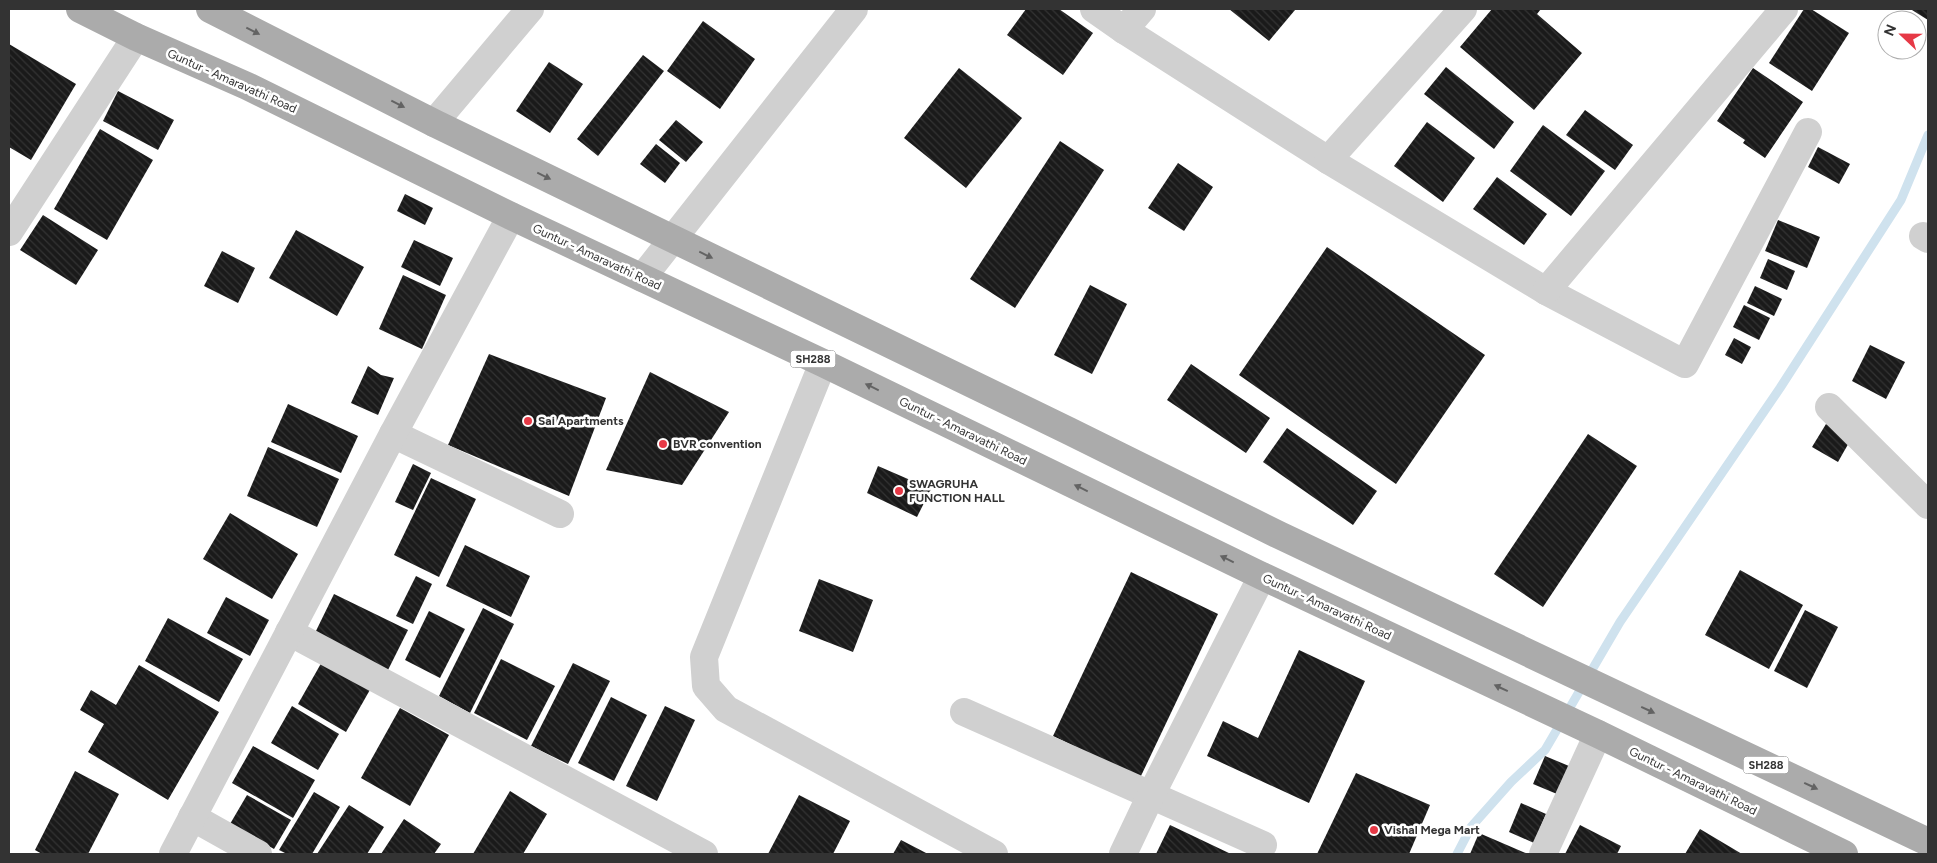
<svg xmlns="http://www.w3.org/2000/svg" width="1937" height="863" viewBox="0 0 1937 863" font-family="Figtree,sans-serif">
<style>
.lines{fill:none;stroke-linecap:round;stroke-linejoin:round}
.stream{stroke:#cfe2ee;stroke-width:9}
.building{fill:url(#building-back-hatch)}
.minor{stroke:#d0d0d0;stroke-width:28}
.major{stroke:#ababab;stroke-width:28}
.oneway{fill:#636363}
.poi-dot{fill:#e63946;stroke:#fff;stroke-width:2}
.labels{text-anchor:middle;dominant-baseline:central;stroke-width:5;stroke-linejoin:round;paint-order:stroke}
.shield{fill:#fff;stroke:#707070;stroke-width:1}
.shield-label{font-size:11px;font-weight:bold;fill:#333}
.street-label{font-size:12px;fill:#333;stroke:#fff}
.poi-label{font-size:12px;font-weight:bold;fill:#333;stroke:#fff;text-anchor:start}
</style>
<defs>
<pattern id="building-back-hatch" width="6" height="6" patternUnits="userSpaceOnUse" patternTransform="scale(1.25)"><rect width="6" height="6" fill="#1a1a1a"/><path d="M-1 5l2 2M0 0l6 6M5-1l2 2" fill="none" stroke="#333"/></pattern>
</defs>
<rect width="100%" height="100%" fill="#fff"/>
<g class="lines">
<!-- stream -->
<polyline class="stream" points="1457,854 1471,827 1511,782 1545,750 1620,622 1780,388 1901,200 1928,135"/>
</g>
<!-- building -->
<g class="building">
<polygon points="1026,9 1059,9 1093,33 1063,75 1007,35"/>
<polygon points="1229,9 1294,9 1295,10 1269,41"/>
<polygon points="1492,9 1541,9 1537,14 1582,53 1534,110 1460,47"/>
<polygon points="1804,9 1811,9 1849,33 1812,91 1769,63"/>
<polygon points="1913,9 1928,9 1928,20 1912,10"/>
<polygon points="703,21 755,59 720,109 667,71"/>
<polygon points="9,44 76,84 31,160 9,147"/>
<polygon points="643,55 664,71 598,156 577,139"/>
<polygon points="549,62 583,84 550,133 516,111"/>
<polygon points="1446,67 1514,122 1494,149 1424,94"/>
<polygon points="959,68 1022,118 966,188 904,138"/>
<polygon points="1753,68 1803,102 1765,158 1743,143 1745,140 1717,121"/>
<polygon points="118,91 174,120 158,150 103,121"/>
<polygon points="1585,110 1633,145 1615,170 1566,135"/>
<polygon points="676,120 703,142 686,162 659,140"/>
<polygon points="1427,122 1475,158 1443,202 1394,166"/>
<polygon points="1543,125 1605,171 1571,216 1510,171"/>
<polygon points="100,129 153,160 107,240 54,209"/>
<polygon points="1060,141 1104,170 1015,308 970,279"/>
<polygon points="656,144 680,163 665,183 640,164"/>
<polygon points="1818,147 1850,164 1839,184 1808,167"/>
<polygon points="1178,163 1213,187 1184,231 1148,208"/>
<polygon points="1497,177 1547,214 1524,245 1473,209"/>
<polygon points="405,194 433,208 425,225 397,211"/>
<polygon points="43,215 98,250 76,285 20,250"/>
<polygon points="1778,220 1820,237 1807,268 1765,251"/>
<polygon points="296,230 364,267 337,316 269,278"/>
<polygon points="414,240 453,258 440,286 401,267"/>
<polygon points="1327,247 1485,355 1396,484 1239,375"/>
<polygon points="222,251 255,268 238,303 204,286"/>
<polygon points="1768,259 1795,271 1787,290 1760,278"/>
<polygon points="403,275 446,295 422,349 379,329"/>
<polygon points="1090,285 1127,304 1092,374 1054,355"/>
<polygon points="1755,286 1782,299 1774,316 1747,303"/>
<polygon points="1744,305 1770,318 1759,340 1733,327"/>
<polygon points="1734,338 1751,347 1742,364 1725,355"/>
<polygon points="1870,345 1905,362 1886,399 1852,381"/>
<polygon points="489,354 606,398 569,496 448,445"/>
<polygon points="1191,364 1270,418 1246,453 1167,400"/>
<polygon points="368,366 381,375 394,378 378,415 351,403"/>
<polygon points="650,372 729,412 682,485 606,470"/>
<polygon points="288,404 358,436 341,473 271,442"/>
<polygon points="1826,424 1851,439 1838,462 1812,447"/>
<polygon points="1287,428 1377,491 1353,525 1263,462"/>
<polygon points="1588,434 1637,466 1543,607 1494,574"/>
<polygon points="268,447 339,479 317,527 247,496"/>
<polygon points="413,464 431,473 413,510 395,502"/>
<polygon points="878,466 931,489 917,517 867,493"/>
<polygon points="431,478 476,499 439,577 394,555"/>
<polygon points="230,513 298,554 272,599 203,559"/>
<polygon points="465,545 530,576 511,617 446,586"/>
<polygon points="1740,570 1803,605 1769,669 1705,635"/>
<polygon points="1131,572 1218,614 1140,778 1053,736"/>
<polygon points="416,576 432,584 413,624 396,616"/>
<polygon points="819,579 873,600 853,652 799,631"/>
<polygon points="334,594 408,630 387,672 314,635"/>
<polygon points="226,597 269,620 250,656 207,633"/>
<polygon points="483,608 514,624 470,713 439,696"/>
<polygon points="1805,610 1838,627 1807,688 1774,671"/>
<polygon points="429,611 465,629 440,678 405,660"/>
<polygon points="168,618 243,659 219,702 145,661"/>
<polygon points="1299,650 1365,681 1309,803 1207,756 1223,721 1258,738"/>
<polygon points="501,659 555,686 527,740 474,713"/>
<polygon points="323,660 371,688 346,732 298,704"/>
<polygon points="573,663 610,681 568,764 531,746"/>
<polygon points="139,665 219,712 168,800 88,752 104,724 80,710 91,690 116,705"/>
<polygon points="611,697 647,715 614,781 578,763"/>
<polygon points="292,706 339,734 318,770 271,743"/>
<polygon points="665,706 695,720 657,801 626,786"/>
<polygon points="400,708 449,735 410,806 361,778"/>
<polygon points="253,746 315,780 293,818 232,783"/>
<polygon points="1545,756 1569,766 1557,794 1533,784"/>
<polygon points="75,771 119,794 88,854 42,854 35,850"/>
<polygon points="1356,773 1430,805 1409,854 1317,854"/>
<polygon points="510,791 547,814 523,854 473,854"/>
<polygon points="314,792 340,807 312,854 287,854 279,850"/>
<polygon points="247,795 291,820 274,849 230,824"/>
<polygon points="799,795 850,821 833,854 768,854"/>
<polygon points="1521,803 1546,814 1534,843 1509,832"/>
<polygon points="349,805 384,827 367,854 317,854"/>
<polygon points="404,819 441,844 434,854 381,854"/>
<polygon points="1170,825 1231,854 1156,854"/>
<polygon points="1580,825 1621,846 1617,854 1565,854"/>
<polygon points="1700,829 1742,854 1685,854"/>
<polygon points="1479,833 1528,854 1470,854"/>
<polygon points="901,840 928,854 893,854"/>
</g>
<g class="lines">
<!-- minor -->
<g class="minor">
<polyline points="1094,9 1124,30 1328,160 1546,291 1685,364 1808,132"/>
<polyline points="1124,30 1142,9"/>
<polyline points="434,123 530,9"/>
<polyline points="1328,160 1463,9"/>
<polyline points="9,232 136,37"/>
<polyline points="1923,236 1928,239"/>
<polyline points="642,278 854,9"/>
<polyline points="1546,291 1784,9"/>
<polyline points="823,363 704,657 706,686 726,709 994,854"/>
<polyline points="1829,407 1928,505"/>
<polyline points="393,434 560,514"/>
<polyline points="289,632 704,854"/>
<polyline points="964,712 1263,845"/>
<polyline points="192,817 258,854"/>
<polyline points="173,854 393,434 511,216"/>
<polyline points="1123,854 1151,795 1262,576"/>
<polyline points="1543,854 1598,734"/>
</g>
<!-- major -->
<g class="major">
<polyline points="80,9 136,37 247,86 511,216 823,363 1262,576 1598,734 1844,854"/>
<polyline points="210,9 434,123 1069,431 1279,535 1928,842"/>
</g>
</g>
<!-- one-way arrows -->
<defs><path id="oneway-solid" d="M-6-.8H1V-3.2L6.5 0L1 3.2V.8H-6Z" transform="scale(1.25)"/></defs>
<g class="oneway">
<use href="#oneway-solid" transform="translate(253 31) rotate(27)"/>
<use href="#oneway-solid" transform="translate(398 104) rotate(27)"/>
<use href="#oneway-solid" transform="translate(544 176) rotate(26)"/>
<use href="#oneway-solid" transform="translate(706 255) rotate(26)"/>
<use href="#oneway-solid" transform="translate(872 387) rotate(-154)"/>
<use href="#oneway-solid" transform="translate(1081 488) rotate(-154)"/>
<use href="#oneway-solid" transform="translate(1227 559) rotate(-154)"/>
<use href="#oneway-solid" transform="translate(1501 688) rotate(-155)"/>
<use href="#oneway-solid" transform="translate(1648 710) rotate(25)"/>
<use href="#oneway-solid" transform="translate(1811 786) rotate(25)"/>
</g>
<!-- markers -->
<g class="poi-dot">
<circle cx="528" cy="421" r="5"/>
<circle cx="663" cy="444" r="5"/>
<circle cx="899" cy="491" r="5"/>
<circle cx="1374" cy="830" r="5"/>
</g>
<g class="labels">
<!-- shield labels -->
<g class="shield">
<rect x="790.5" y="350.5" width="45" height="17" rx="4"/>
<rect x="1743.5" y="756.5" width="45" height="17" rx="4"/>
</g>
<g class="shield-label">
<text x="813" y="359">SH288</text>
<text x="1766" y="765">SH288</text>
</g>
<!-- street labels -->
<g class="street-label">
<text transform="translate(232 81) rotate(24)">Guntur - Amaravathi Road</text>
<text transform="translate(597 257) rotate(25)">Guntur - Amaravathi Road</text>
<text transform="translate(963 431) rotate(26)">Guntur - Amaravathi Road</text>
<text transform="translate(1327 607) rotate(25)">Guntur - Amaravathi Road</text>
<text transform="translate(1693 781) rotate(26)">Guntur - Amaravathi Road</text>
</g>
<!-- poi labels -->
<g class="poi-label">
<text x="538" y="421">Sai Apartments</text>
<text x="673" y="444">BVR convention</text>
<text x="909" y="484">SWAGRUHA<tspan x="909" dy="14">FUNCTION HALL</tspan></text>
<text x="1384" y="830">Vishal Mega Mart</text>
</g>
</g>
<!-- border -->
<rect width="1937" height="863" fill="none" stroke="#333333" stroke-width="20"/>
<!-- north arrow -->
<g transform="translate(1902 35) rotate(292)"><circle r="24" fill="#ffffff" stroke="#adadad"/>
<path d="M0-4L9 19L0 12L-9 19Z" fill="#e63946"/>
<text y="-8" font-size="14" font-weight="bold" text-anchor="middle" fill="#333333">N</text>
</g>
</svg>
